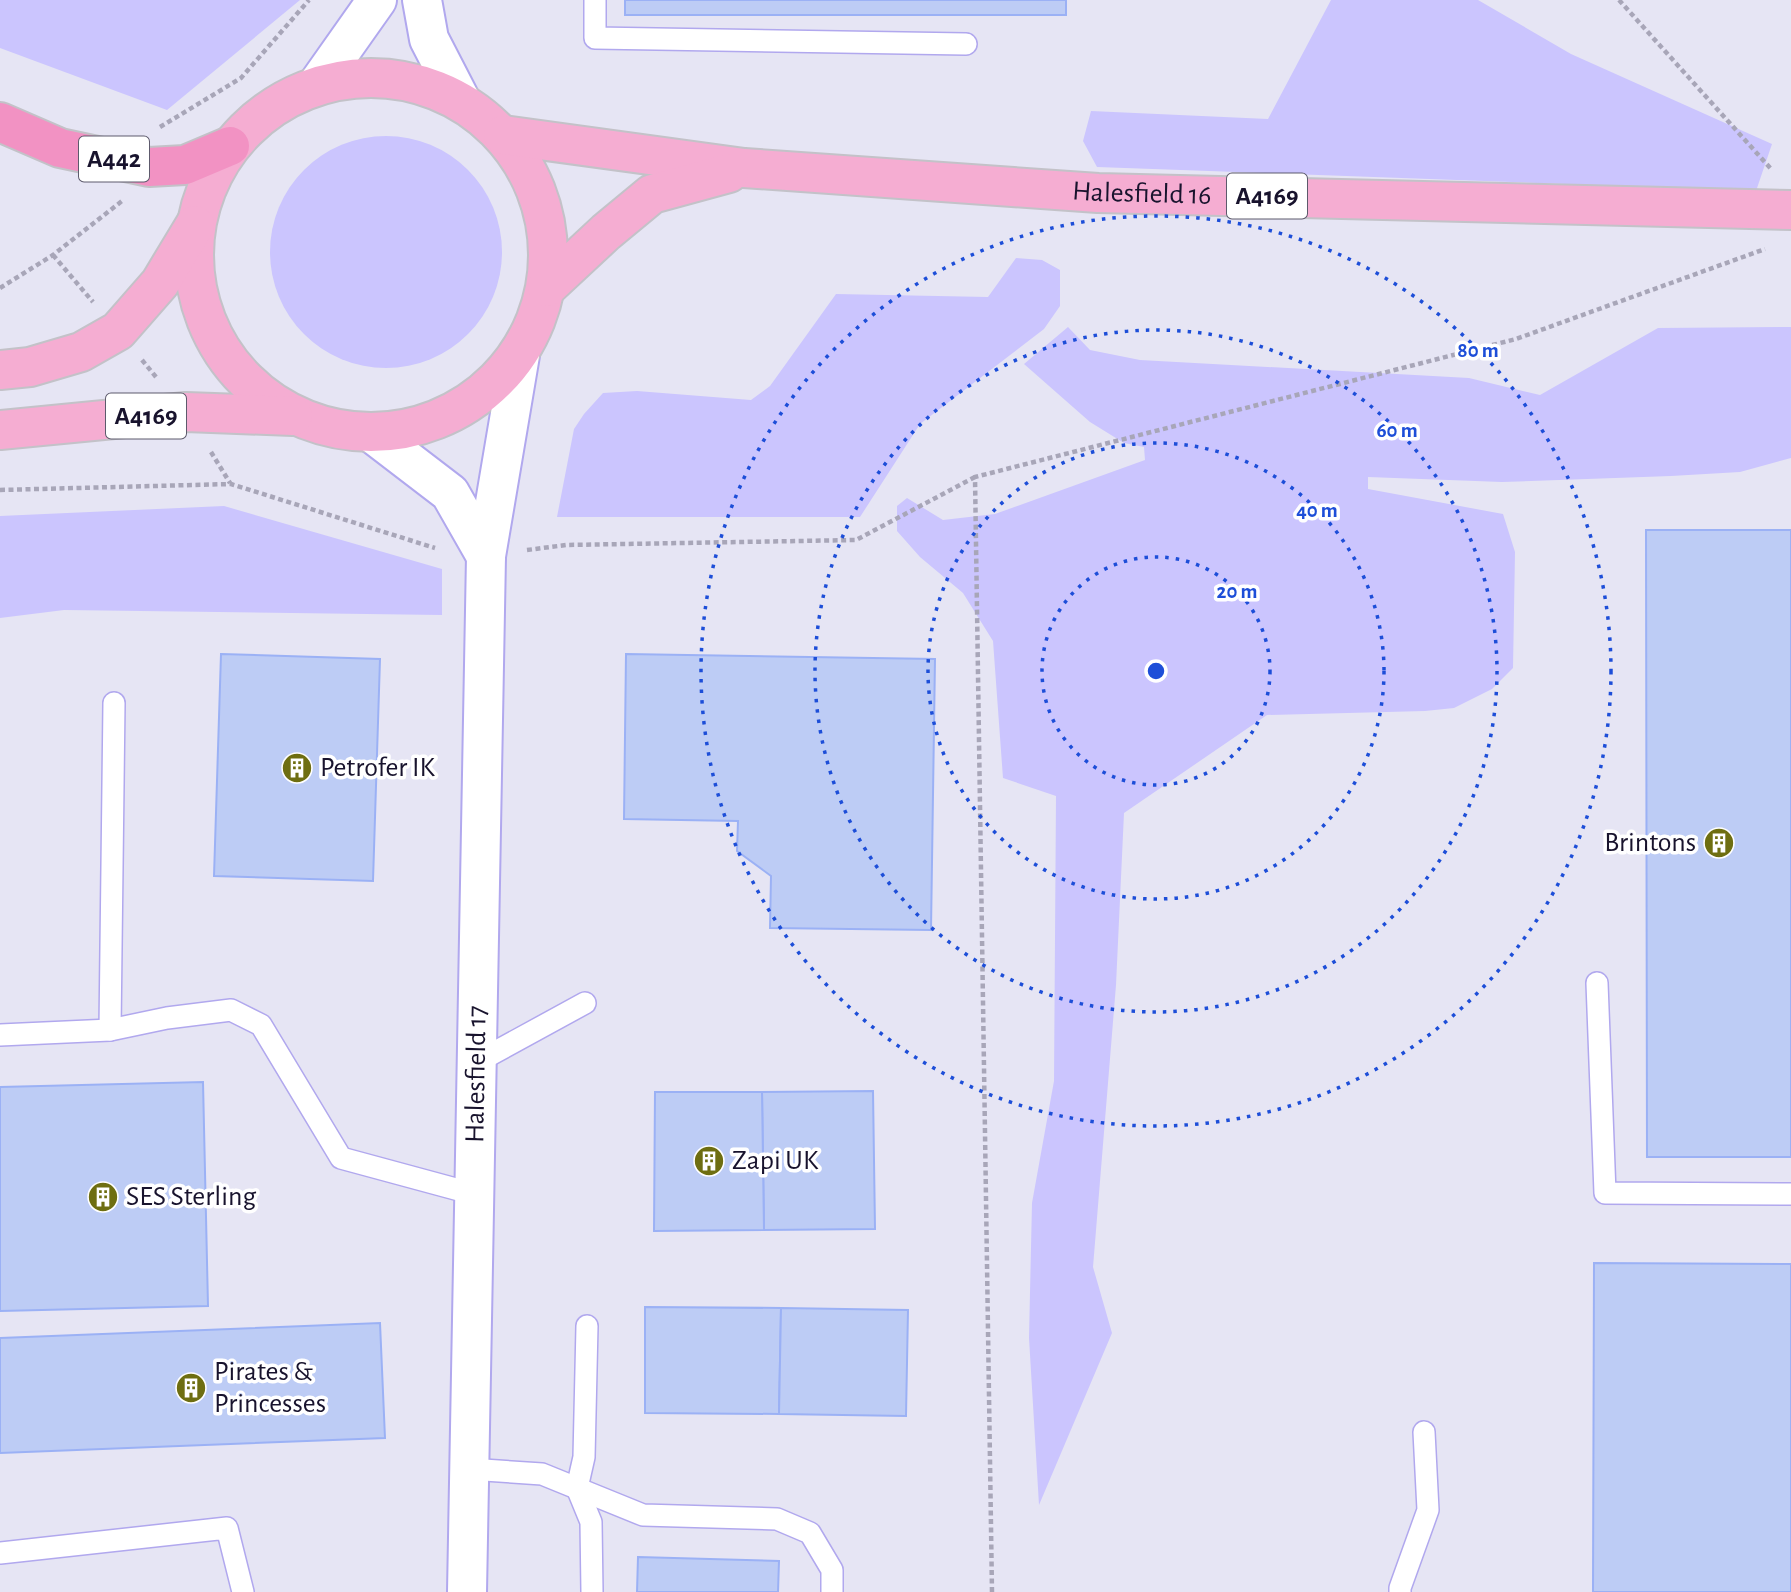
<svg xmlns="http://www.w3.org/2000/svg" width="1791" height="1592" viewBox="0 0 1791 1592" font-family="'Alegreya Sans',sans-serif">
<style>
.green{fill:#cbc5fe}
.building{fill:#bdccf5;stroke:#9bb1f5;stroke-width:2}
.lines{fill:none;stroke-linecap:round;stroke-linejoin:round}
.service-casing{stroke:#b1a8ee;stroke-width:24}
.minor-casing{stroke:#b1a8ee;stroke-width:42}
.primary-casing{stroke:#c3c2c8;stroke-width:42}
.trunk-casing{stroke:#c3c2c8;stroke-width:42}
.path{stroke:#a8a6b8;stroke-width:4.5;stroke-dasharray:5 3.5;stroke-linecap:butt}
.service{stroke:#fff;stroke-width:21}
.minor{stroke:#fff;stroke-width:38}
.primary{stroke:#f5add2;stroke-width:38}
.trunk{stroke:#f292c3;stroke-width:38}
.ring{fill:none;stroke:#1d4ed8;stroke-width:3.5;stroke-dasharray:3.5 7}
.labels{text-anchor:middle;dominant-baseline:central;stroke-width:7;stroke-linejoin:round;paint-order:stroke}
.shield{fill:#fff;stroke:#5d5a6c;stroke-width:2}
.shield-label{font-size:26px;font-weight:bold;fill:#18132d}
.street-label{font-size:28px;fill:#18132d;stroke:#fff}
.poi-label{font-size:28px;fill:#18132d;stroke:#fff;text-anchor:start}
.centre{fill:#1d4ed8;stroke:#fff;stroke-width:3.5}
.ring-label{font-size:21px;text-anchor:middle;font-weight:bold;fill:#1d4ed8;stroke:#fff;stroke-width:7;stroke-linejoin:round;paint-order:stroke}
</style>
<rect width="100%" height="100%" fill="#e6e5f4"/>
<!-- green -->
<g class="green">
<polygon points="0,0 300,0 167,110 0,48"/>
<polygon points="1331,0 1478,0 1571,54 1772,144 1756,191 1097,167 1083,141 1091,111 1268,119"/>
<circle cx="386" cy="252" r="116"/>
<polygon points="1016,258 1042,260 1060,270 1060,306 1044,329 920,424 860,517 557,517 574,429 584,414 603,393 637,391 751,400 770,386 836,294 988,297"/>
<polygon points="1068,327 1090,350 1140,360 1469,378 1540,395 1658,328 1791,327 1791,458 1740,472 1671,476 1502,482 1368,477 1368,489 1503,514 1515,552 1513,668 1492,689 1454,708 1425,711 1267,715 1124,813 1116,985 1093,1267 1112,1333 1039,1505 1029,1338 1032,1203 1054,1081 1056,796 1003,778 993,641 963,593 920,557 897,531 897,506 907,498 943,520 995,514 1145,460 1144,447 1124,443 1090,422 1024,364"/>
<polygon points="224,506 442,569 442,615 64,610 0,618 0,516"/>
</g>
<!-- building -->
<g class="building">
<rect x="625" y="0" width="441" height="15"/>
<polygon points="1646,530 1791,530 1791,1157 1647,1157"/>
<polygon points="221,654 380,659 373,881 214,876"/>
<polygon points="626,654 935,659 931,930 770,928 771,876 737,851 738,821 624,819"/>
<polygon points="203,1082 208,1306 0,1311 0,1087"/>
<polygon points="873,1091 875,1229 764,1230 762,1092"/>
<polygon points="655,1092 762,1092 764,1230 654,1231"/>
<polygon points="1594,1263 1791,1264 1791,1592 1593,1592"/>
<polygon points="645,1307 781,1308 779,1414 645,1413"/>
<polygon points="781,1308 908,1310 906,1416 779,1414"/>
<polygon points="380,1323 385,1438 0,1453 0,1338"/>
<polygon points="638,1557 779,1561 778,1592 637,1592"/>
</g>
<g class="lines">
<!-- service casing -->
<g class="service-casing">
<g id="service">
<polyline points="595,0 595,38 966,44"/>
<polyline points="1597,983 1605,1193 1791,1194"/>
<polyline points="110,1030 114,703"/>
<polyline points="0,1035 110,1030 167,1018 231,1010 261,1025 341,1158 474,1194"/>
<polyline points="477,1062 585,1003"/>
<polyline points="587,1326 584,1457 577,1488 591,1522 592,1592"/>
<polyline points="469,1469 542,1474 643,1515 777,1519 810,1533 832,1570 832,1592"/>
<polyline points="0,1553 227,1528 243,1592"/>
<polyline points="1400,1592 1400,1588 1428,1510 1424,1432"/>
</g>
</g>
<!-- minor casing -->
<g class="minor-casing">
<g id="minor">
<polyline points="422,0 429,39 461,101"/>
<polyline points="317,85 377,0"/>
<polyline points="373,434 450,493 486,556"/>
<path id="s1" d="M 467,1592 L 486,556 L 520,355"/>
</g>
</g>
<!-- primary casing -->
<g class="primary-casing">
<g id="primary">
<circle cx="371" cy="255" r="177"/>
<path id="s2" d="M 503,135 L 744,168 L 1098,193 L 1791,210"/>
<polyline points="547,287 606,232 652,194 729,173"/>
<polyline points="0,370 30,367 81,352 118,331 160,283 195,225"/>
<polyline points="0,430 186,412 293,416"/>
</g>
</g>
<!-- trunk casing -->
<g class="trunk-casing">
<polyline id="trunk" points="0,122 60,148 149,167 185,165 230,146"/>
</g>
<!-- path -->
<g class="path">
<polyline points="1619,0 1772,170"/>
<polyline points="160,127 241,78 309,0"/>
<polyline points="53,255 93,302"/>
<polyline points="0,288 53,255 122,201"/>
<polyline points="142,360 156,377"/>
<polyline points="211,452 230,483"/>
<polyline points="0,490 231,484 435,548"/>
<polyline points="527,550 566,545 856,540 975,477"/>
<polyline points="992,1592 975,477 1516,339 1765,249"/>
</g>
<!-- service -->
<use href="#service" class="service"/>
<!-- minor -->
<use href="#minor" class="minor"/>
<!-- primary -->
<use href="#primary" class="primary"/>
<!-- trunk -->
<use href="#trunk" class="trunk"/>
</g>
<!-- distance rings -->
<g class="ring">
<circle cx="1156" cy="671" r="114"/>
<circle cx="1156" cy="671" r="228"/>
<circle cx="1156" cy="671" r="341"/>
<circle cx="1156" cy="671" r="455"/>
</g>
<!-- icons -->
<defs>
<g id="building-disc" transform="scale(1.575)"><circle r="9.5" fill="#6e6e11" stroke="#fff"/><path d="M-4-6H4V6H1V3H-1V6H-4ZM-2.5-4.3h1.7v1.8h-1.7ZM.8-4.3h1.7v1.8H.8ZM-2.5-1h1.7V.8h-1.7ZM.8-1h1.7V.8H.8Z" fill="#fff"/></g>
</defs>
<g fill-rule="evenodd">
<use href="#building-disc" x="297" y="768"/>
<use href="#building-disc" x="1719" y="843"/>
<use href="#building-disc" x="709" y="1161"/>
<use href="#building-disc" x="103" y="1197"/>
<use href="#building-disc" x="191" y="1388"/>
</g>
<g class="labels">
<!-- shield labels -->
<g class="shield">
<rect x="79" y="136.5" width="70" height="45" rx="5"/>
<rect x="1227" y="173.5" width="80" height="45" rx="5"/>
<rect x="106" y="393.5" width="80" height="45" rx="5"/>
</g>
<g class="shield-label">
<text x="114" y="159">A442</text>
<text x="1267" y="196">A4169</text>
<text x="146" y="416">A4169</text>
</g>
<!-- street labels -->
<g class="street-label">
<text stroke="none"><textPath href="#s2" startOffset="642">Halesfield 16</textPath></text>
<text stroke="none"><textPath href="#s1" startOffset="518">Halesfield 17</textPath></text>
</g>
<!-- poi labels -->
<g class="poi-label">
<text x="320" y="768">Petrofer IK</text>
<text x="1696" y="843" text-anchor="end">Brintons</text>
<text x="732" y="1161">Zapi UK</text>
<text x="126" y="1197">SES Sterling</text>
<text x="214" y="1372">Pirates &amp;<tspan x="214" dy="32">Princesses</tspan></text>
</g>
</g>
<circle cx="1156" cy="671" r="10" class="centre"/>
<g class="ring-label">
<text x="1478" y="357">80 m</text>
<text x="1397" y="437">60 m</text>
<text x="1317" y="517">40 m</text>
<text x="1237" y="598">20 m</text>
</g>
</svg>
